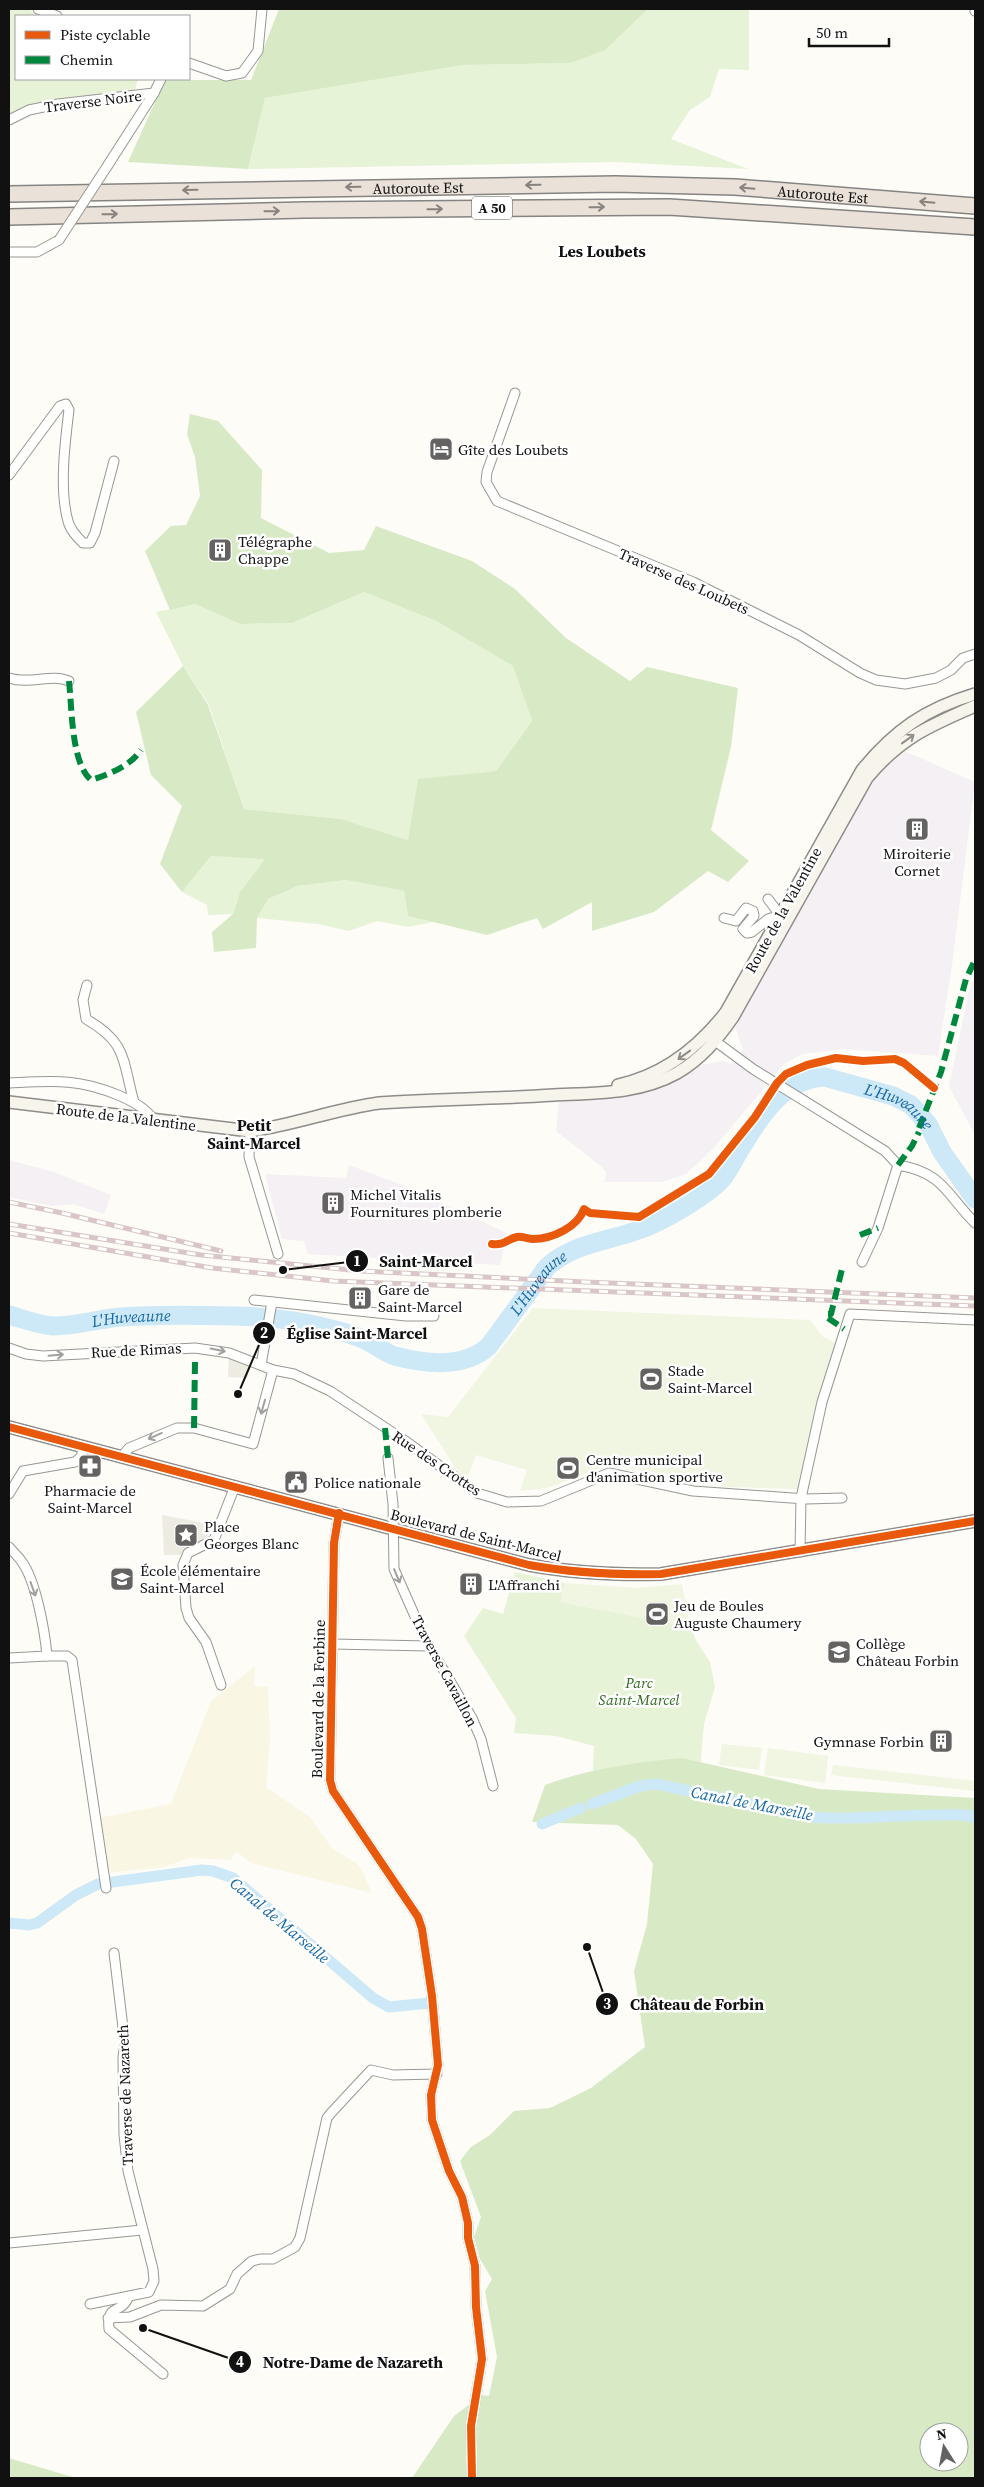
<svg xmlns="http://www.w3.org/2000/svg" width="984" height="2487" viewBox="0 0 984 2487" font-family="'Source Serif 4',serif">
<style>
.industrial{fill:#f5f0f3}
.farmland{fill:#f9f7e4}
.green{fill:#e7f3d7}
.forest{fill:#d8eac5;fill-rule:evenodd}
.pitch{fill:#f0f6e1}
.plaza{fill:#edebe2}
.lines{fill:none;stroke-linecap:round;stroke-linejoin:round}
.canal{stroke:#cde8f7;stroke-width:11}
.river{stroke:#cde8f7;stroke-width:19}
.street-casing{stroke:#979795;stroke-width:11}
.secondary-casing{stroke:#8e8d8b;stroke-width:14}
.highway-casing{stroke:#858482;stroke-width:18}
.street{stroke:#fffffe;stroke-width:9}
.secondary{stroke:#f6f4eb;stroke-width:11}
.highway{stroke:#eae1d8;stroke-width:15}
.rail-casing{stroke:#d9c6c7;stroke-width:5}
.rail{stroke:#fff;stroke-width:3;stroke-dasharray:9;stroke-linecap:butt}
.street-bridge-casing{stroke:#979795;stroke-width:11;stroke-linecap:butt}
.street-bridge{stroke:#fffffe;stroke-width:9}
.quiet{stroke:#00873e;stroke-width:6;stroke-dasharray:12 6;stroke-linecap:butt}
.cycleway-casing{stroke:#fff;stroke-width:11}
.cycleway{stroke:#e8590c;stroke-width:8}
.oneway{stroke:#88837e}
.oneway2{stroke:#8f8e89}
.oneway3{stroke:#a0a09f}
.labels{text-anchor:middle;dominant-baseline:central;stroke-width:5;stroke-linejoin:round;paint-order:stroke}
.shield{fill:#fff;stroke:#585858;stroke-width:1}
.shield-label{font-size:14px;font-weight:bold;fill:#111}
.street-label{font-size:15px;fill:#111;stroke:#fff}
.poi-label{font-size:15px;fill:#111;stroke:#fff;text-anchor:start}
.park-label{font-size:15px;font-style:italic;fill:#2f6b1f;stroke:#fff}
.neighbourhood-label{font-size:16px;font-weight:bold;fill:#111;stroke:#fff}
.water-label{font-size:16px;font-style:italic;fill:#1768a6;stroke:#fff}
.leader{fill:none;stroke:#111;stroke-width:2}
.callout-dot{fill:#111;stroke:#fff;stroke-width:2}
.mark-label{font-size:15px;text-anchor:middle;font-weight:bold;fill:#fff}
.callout-label{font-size:16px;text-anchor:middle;font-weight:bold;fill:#111;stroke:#fff;stroke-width:5;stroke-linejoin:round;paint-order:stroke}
</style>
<rect width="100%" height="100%" fill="#fdfcf7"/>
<!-- industrial -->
<g class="industrial">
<polygon points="900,749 975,782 952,965 938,1056 844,1049 802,1054 784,1064 713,1149 686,1174 663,1182 605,1182 606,1173 602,1167 556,1131 559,1102 604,1099 641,1093 685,1075 701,1065 723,1061 732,1064 743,1049 735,1028 851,817 879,774"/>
<polygon points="975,976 975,1135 949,1086 969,991"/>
<polygon points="9,1160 54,1172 111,1195 104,1214 73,1204 51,1206 9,1197"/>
<polygon points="349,1165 405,1186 507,1233 500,1265 307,1254 304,1241 282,1239 265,1174 346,1178"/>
</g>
<!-- farmland -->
<polygon class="farmland" points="255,1666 254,1686 268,1687 270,1739 266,1787 310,1817 332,1848 356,1863 362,1870 372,1893 251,1863 236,1851 231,1860 189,1858 164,1867 106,1873 98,1818 171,1804 211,1701"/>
<!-- green -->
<g class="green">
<polygon points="9,9 27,9 44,16 16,16 16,79 138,79 135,90 23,107 9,115"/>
<polygon points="648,9 749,9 749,70 719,69 710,97 690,110 671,139 748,169 614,162 248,169 265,98 463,65 571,63 609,45"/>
<polygon points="364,592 436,621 513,666 532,721 496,771 418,780 408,840 341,819 244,809 209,705 183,666 156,612 195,604 240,624 292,623"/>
<polygon points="211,856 266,858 240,892 233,914 208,915 207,905 182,892"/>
<polygon points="346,880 404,891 408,916 433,922 408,927 377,921 349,931 318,924 257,918 268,899 298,886"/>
<polygon points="515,1572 565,1583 561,1602 690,1627 697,1642 710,1662 715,1687 704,1724 699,1781 592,1790 594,1746 556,1736 514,1733 516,1718 464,1636 483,1608 503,1614"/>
</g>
<!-- forest -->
<g class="forest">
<polygon points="279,9 648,9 605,50 571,63 463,65 265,98 248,169 128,162 165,80 251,80"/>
<polygon points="190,414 218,421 262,470 261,518 329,553 364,550 376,526 472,561 515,589 566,638 630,681 647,667 738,688 731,747 711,830 749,861 728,882 708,871 654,912 592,931 592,902 543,929 537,918 487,935 408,916 404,891 346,880 298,886 268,899 257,918 256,948 214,952 212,932 233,914 240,892 265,859 211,856 182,892 160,864 182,806 151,775 136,712 183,666 208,705 244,809 341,819 408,840 418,779 496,771 532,721 513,666 436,621 364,592 292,623 240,624 195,604 170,610 145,551 171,526 186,525 200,496 195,457 187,434"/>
<path d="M 682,1758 L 819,1789 L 975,1798 L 975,2478 L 412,2478 L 454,2416 L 482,2395 L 489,2396 L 497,2357 L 485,2291 L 492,2279 L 480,2259 L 474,2237 L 481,2217 L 460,2161 L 471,2147 L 490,2135 L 514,2111 L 550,2108 L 591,2088 L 645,2047 L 634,1971 L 647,1924 L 653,1864 L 636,1839 L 618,1825 L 532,1822 L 545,1785 C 589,1769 635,1762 682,1758 ZM 929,2432 L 959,2432 L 959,2462 L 929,2462 Z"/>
<polygon points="9,2458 76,2478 9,2478"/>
</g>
<!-- pitch -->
<g class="pitch">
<polygon points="533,1308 810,1320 823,1337 835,1343 804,1459 800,1489 730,1487 612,1464 547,1488 520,1491 527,1470 476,1455 467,1478 460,1475 421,1414 448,1417"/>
<polygon points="565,1583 636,1588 682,1584 690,1627 560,1602"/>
<polygon points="722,1744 762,1748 759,1770 719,1765"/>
<polygon points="768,1748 828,1756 825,1783 764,1775"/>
<polygon points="833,1765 975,1781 975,1791 831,1775"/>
</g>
<!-- plaza -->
<g class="plaza">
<polygon points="229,1353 253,1362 247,1378 228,1377"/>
<polygon points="162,1515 194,1521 214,1526 212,1532 204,1539 180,1555 164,1555"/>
</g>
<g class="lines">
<!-- canal -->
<g class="canal">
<path d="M 592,1804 L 640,1786 L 656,1784 L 811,1817 C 854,1821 898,1814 940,1815 C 952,1815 965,1813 975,1818"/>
<polyline points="542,1824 581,1808"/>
<polyline points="9,1923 29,1925 37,1923 76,1895 98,1884 202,1870 213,1871 233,1878 373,1998 389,2007 429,2003"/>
</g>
<!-- river -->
<path class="river" id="s1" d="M 9,1315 C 23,1319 38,1325 53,1326 C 76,1326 98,1319 121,1317 C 158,1314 197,1315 235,1316 C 276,1317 320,1324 358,1337 C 372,1341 382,1352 395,1356 C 425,1364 464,1369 489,1346 L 547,1267 C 575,1242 608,1242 641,1229 C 662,1222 708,1195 722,1179 C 729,1171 734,1159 740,1150 C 760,1116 783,1079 825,1077 L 893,1096 L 911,1105 L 928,1124 L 942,1152 L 975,1199"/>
<!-- street casing -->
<g class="street-casing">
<g id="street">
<polyline points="38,9 57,16"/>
<polyline points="975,9 975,11"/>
<polyline points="189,63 226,76 242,73 258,51 262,9"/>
<polyline points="9,120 29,110 58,104 154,93"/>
<polyline points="108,165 154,93 161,79"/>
<polyline points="9,252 37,252 59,240"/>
<polyline points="515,393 487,472 486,482 497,501 693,582 799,635 860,673 876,680 905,684 936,678 951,670 963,658 975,654"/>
<path d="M 9,475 L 60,406 L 66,404 L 69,410 C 65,442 59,490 68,521 C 70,530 77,537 83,543 L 90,543 L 95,533 L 114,461"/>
<path d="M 9,678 C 30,685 52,673 69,681"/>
<polyline points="724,918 736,921 746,908 753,911 754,916 743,929 747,933 752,932 768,919 780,915 768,899"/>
<path d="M 87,985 L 83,1000 L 86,1019 C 128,1043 122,1060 134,1102"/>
<polyline points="711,1038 753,1069 885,1151 898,1165"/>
<path d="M 9,1083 C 52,1081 77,1078 118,1095 C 134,1102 144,1107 155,1121"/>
<polyline points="250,1131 249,1157 278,1254"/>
<path d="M 898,1165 C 944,1173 946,1194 975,1223"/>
<polyline points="862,1262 878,1228 898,1165"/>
<polyline points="254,1300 406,1316 434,1316"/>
<polyline points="9,1348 26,1354 43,1356 195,1348 229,1353 273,1370 294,1374 330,1391 404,1440 477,1493 507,1502 541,1501 609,1473 693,1491 806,1499 842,1498"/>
<polyline points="261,1365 272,1302"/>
<polyline points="122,1456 129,1448 177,1428 194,1428 253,1444 273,1370"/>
<polyline points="388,1458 393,1504 394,1569 425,1639 472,1718 481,1739 493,1786"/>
<polyline points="9,1494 23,1471 75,1462 81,1457 84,1446"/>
<polyline points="339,1513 334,1543 330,1780 333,1791 418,1917 422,1929 432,1996 438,2065 431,2095 432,2120 449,2171 462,2197 468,2223 468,2238 475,2266 476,2307 482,2359 471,2426 472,2478"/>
<path d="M 9,1547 C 13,1552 19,1557 22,1562 C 36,1581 45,1632 47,1656 L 9,1658"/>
<polyline points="800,1552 801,1498 822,1402 850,1314 975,1320"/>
<polyline points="332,1644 429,1646"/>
<polyline points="47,1656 67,1656 72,1660 106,1888"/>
<polyline points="221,1685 206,1642 189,1618 186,1608 183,1565 188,1553 214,1540 235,1486"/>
<polyline points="9,2243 142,2230"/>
<path d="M 128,2298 C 122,2314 106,2303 109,2329 L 163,2374"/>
<polyline points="90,2304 149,2292 154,2281 153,2269 128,2171 124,2135 123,2057 125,2044 114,1953"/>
<polyline points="108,2318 130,2317 161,2305 203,2306 230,2289 237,2274 252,2261 260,2259 273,2259 295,2247 300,2238 327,2118 331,2113 371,2070 393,2075 437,2074"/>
</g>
</g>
<!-- secondary casing -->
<g class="secondary-casing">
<g id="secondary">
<path d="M 618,1085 C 664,1075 698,1048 726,1012 L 862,770 C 895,730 925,709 975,694"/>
<path d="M 9,1102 L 250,1131 C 294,1125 335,1109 379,1103 C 437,1099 496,1099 554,1095 C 596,1093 639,1094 677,1073 C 701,1059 717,1040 733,1017 L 867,778 C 900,738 929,726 975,706"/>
<path d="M 9,1427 L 529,1565 C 573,1573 616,1575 661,1574 L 975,1521"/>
</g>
</g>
<!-- highway casing -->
<g class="highway-casing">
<g id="highway">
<path id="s2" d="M 9,194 L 615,184 L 735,187 L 975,206"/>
<polyline points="9,217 304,210 669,207 975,227"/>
</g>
</g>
<!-- street -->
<use href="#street" class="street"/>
<!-- secondary -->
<use href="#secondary" class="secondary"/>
<!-- highway -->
<use href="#highway" class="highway"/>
<!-- rail casing -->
<g class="rail-casing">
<g id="rail">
<polyline points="9,1202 62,1213 221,1251"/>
<polyline points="9,1224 201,1255 361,1271 585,1282 975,1298"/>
<polyline points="9,1233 212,1268 333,1281 975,1306"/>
</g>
</g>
<!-- rail -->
<use href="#rail" class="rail"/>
<!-- street-bridge casing -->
<g class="street-bridge-casing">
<polyline id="street-bridge" points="59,240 108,165"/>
</g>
<!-- street-bridge -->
<use href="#street-bridge" class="street-bridge"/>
<!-- quiet -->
<g class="quiet">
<path d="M 69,681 C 72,707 71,763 91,780 C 110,774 130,766 141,750"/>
<polyline points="919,1128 941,1072 966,979 975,960"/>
<polyline points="898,1165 912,1146 919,1132"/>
<polyline points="860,1235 878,1228"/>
<polyline points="828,1314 831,1314 843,1265"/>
<polyline points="828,1318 844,1329"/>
<polyline points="194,1428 195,1362"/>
<polyline points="385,1428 388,1458"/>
</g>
<!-- cycleway casing -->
<g class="cycleway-casing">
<g id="cycleway">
<path d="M 492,1244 C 504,1246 507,1239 517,1237 C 522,1236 528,1239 533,1239 C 552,1239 578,1227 584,1209 L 590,1213 L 639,1217 L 709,1174 L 755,1117 L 777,1083 L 786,1074 L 807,1065 L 836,1058 L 863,1061 L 895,1059 L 904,1063 L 934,1088"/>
<path d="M 9,1427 L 529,1565 C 573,1573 616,1575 661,1574 L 975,1521"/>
<polyline points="339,1513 334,1543 330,1780 333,1791 418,1917 422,1929 432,1996 438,2065 431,2095 432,2120 449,2171 462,2197 468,2223 468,2238 475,2266 476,2307 482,2359 471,2426 472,2478"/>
</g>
</g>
<!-- cycleway -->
<use href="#cycleway" class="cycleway"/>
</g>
<!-- one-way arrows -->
<defs><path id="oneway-shaft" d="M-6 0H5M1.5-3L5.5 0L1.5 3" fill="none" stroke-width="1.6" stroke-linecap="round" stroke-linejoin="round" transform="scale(1.25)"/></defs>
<g class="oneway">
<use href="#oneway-shaft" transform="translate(533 185) rotate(179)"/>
<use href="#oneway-shaft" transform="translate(353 187) rotate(179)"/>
<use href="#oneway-shaft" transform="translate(747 188) rotate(-175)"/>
<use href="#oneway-shaft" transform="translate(190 190) rotate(179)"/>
<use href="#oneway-shaft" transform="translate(927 202) rotate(-175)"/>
<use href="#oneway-shaft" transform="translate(597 207) rotate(-1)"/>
<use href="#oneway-shaft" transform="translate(435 209) rotate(-1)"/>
<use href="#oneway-shaft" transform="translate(272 211) rotate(-1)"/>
<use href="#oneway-shaft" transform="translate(110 214) rotate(-1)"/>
</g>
<g class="oneway2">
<use href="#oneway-shaft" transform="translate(908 739) rotate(-36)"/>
<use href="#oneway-shaft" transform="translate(684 1055) rotate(144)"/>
</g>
<g class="oneway3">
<use href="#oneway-shaft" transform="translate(218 1350) rotate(12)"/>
<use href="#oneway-shaft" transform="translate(56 1355) rotate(-5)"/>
<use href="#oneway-shaft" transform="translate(263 1407) rotate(106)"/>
<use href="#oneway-shaft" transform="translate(155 1436) rotate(156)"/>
<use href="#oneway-shaft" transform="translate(397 1576) rotate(67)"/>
<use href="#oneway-shaft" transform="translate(33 1589) rotate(70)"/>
</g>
<!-- icons -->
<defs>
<g id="hotel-square" transform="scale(1.25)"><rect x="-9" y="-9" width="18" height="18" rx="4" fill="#646362" stroke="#fff"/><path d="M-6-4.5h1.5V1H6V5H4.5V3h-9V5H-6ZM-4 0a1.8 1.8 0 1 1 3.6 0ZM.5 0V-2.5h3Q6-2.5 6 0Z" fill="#fff"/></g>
<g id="building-square" transform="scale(1.25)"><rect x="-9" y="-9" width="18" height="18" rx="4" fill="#646362" stroke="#fff"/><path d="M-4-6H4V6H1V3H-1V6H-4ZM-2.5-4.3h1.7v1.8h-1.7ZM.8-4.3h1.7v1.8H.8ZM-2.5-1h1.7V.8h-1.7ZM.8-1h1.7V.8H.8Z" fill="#fff"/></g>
<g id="stadium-square" transform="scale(1.25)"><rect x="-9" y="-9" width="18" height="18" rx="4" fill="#646362" stroke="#fff"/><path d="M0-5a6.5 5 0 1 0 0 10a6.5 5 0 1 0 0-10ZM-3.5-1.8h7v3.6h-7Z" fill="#fff"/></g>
<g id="pharmacy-square" transform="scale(1.25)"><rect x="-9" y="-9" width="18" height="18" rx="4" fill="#646362" stroke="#fff"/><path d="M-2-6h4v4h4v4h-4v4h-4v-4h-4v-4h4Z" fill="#fff"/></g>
<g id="civic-square" transform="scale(1.25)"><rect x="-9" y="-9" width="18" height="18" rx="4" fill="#646362" stroke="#fff"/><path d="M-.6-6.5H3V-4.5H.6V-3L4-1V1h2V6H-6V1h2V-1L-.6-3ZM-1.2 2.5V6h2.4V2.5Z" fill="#fff"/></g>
<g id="sight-square" transform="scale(1.25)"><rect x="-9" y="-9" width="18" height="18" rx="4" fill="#646362" stroke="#fff"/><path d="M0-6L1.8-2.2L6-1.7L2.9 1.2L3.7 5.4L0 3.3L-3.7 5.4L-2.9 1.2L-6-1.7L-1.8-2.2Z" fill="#fff"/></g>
<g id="school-square" transform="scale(1.25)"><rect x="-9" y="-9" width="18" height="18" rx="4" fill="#646362" stroke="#fff"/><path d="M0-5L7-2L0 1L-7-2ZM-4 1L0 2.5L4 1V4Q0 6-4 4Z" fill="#fff"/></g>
</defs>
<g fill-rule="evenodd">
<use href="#hotel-square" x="441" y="449"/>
<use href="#building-square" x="220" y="550"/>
<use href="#building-square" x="917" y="829"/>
<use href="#building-square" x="333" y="1203"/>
<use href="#building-square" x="360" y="1298"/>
<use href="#stadium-square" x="651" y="1379"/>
<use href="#pharmacy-square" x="90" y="1466"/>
<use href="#stadium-square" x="568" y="1468"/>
<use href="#civic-square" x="296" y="1482"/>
<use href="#sight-square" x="186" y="1535"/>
<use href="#school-square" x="122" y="1579"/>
<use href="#building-square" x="471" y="1584"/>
<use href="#stadium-square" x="657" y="1614"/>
<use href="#school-square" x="839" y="1652"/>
<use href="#building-square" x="941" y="1741"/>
</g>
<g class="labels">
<!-- shield labels -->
<rect class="shield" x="472" y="196.5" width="40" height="23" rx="4"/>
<g class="shield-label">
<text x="492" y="208">A 50</text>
</g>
<!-- street labels -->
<g class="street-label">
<text transform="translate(93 101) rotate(-7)">Traverse Noire</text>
<text stroke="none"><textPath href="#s2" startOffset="409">Autoroute Est</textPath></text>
<text stroke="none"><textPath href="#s2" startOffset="814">Autoroute Est</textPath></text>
<text transform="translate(684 581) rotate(24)">Traverse des Loubets</text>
<text transform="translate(783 910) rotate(-61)">Route de la Valentine</text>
<text transform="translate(126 1117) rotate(7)">Route de la Valentine</text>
<text transform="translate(136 1350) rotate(-3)">Rue de Rimas</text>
<text transform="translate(437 1463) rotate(34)">Rue des Crottes</text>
<text transform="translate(476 1535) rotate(14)">Boulevard de Saint-Marcel</text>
<text transform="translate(445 1671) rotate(62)">Traverse Cavaillon</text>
<text transform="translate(318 1699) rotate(-89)">Boulevard de la Forbine</text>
<text transform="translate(125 2095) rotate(-92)">Traverse de Nazareth</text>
</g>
<!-- poi labels -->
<g class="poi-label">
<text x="458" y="449">Gîte des Loubets</text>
<text x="238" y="541">Télégraphe<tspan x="238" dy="17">Chappe</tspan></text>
<text x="917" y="853" text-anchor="middle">Miroiterie<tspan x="917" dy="17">Cornet</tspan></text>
<text x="350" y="1194">Michel Vitalis<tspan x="350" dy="17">Fournitures plomberie</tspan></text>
<text x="378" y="1289">Gare de<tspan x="378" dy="17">Saint-Marcel</tspan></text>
<text x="668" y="1370">Stade<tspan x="668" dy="17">Saint-Marcel</tspan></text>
<text x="586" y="1459">Centre municipal<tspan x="586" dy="17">d'animation sportive</tspan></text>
<text x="314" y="1482">Police nationale</text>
<text x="90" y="1490" text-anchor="middle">Pharmacie de<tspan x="90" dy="17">Saint-Marcel</tspan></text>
<text x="204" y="1526">Place<tspan x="204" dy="17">Georges Blanc</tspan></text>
<text x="140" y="1570">École élémentaire<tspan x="140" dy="17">Saint-Marcel</tspan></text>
<text x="488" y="1584">L'Affranchi</text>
<text x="674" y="1605">Jeu de Boules<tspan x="674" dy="17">Auguste Chaumery</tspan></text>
<text x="856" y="1643">Collège<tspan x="856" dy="17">Château Forbin</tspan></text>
<text x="924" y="1741" text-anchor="end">Gymnase Forbin</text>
</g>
<!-- park labels -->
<g class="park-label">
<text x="639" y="1682">Parc<tspan x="639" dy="17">Saint-Marcel</tspan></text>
</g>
<!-- neighbourhood labels -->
<g class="neighbourhood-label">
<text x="602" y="251">Les Loubets</text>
<text x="254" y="1125">Petit<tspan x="254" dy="18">Saint-Marcel</tspan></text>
</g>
<!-- water labels -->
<g class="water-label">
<text stroke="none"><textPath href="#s1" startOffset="1022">L'Huveaune</textPath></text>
<text stroke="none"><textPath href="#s1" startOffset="574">L'Huveaune</textPath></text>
<text stroke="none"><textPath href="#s1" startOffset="124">L'Huveaune</textPath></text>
<text transform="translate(752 1803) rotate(11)">Canal de Marseille</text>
<text transform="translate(280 1920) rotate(40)">Canal de Marseille</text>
</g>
</g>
<!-- callouts -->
<path class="leader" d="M283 1270L357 1261M238 1394L264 1333M587 1947L607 2004M143 2328L240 2362"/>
<g class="callout-dot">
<circle cx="283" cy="1270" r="5"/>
<circle cx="238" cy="1394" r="5"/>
<circle cx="587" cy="1947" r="5"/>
<circle cx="143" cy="2328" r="5"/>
<circle cx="357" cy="1261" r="12"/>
<circle cx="264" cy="1333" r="12"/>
<circle cx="607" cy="2004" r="12"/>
<circle cx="240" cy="2362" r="12"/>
</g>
<g class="mark-label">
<text x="357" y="1266">1</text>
<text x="264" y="1338">2</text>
<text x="607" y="2009">3</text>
<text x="240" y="2367">4</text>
</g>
<g class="callout-label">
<text x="426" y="1267">Saint-Marcel</text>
<text x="357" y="1339">Église Saint-Marcel</text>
<text x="697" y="2010">Château de Forbin</text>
<text x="353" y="2368">Notre-Dame de Nazareth</text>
</g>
<!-- border -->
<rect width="984" height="2487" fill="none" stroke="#111111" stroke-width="20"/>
<!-- legend -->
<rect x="15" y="15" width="175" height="65" fill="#ffffff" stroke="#a0a0a0"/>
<rect x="25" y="31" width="25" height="8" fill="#e8590c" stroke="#a0a0a0"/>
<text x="60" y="40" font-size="15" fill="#111111">Piste cyclable</text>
<rect x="25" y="56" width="25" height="8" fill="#00873e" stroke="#a0a0a0"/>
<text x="60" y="65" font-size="15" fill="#111111">Chemin</text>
<!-- north arrow -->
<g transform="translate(944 2447) rotate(349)"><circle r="24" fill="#ffffff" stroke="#a0a0a0"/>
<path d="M0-4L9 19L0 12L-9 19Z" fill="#646362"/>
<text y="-8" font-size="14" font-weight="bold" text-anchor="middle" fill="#111111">N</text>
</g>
<!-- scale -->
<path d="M809 38v8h80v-8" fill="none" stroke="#111111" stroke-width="2.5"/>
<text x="816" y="38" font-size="15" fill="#111111" stroke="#ffffff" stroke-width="4" paint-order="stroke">50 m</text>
</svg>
